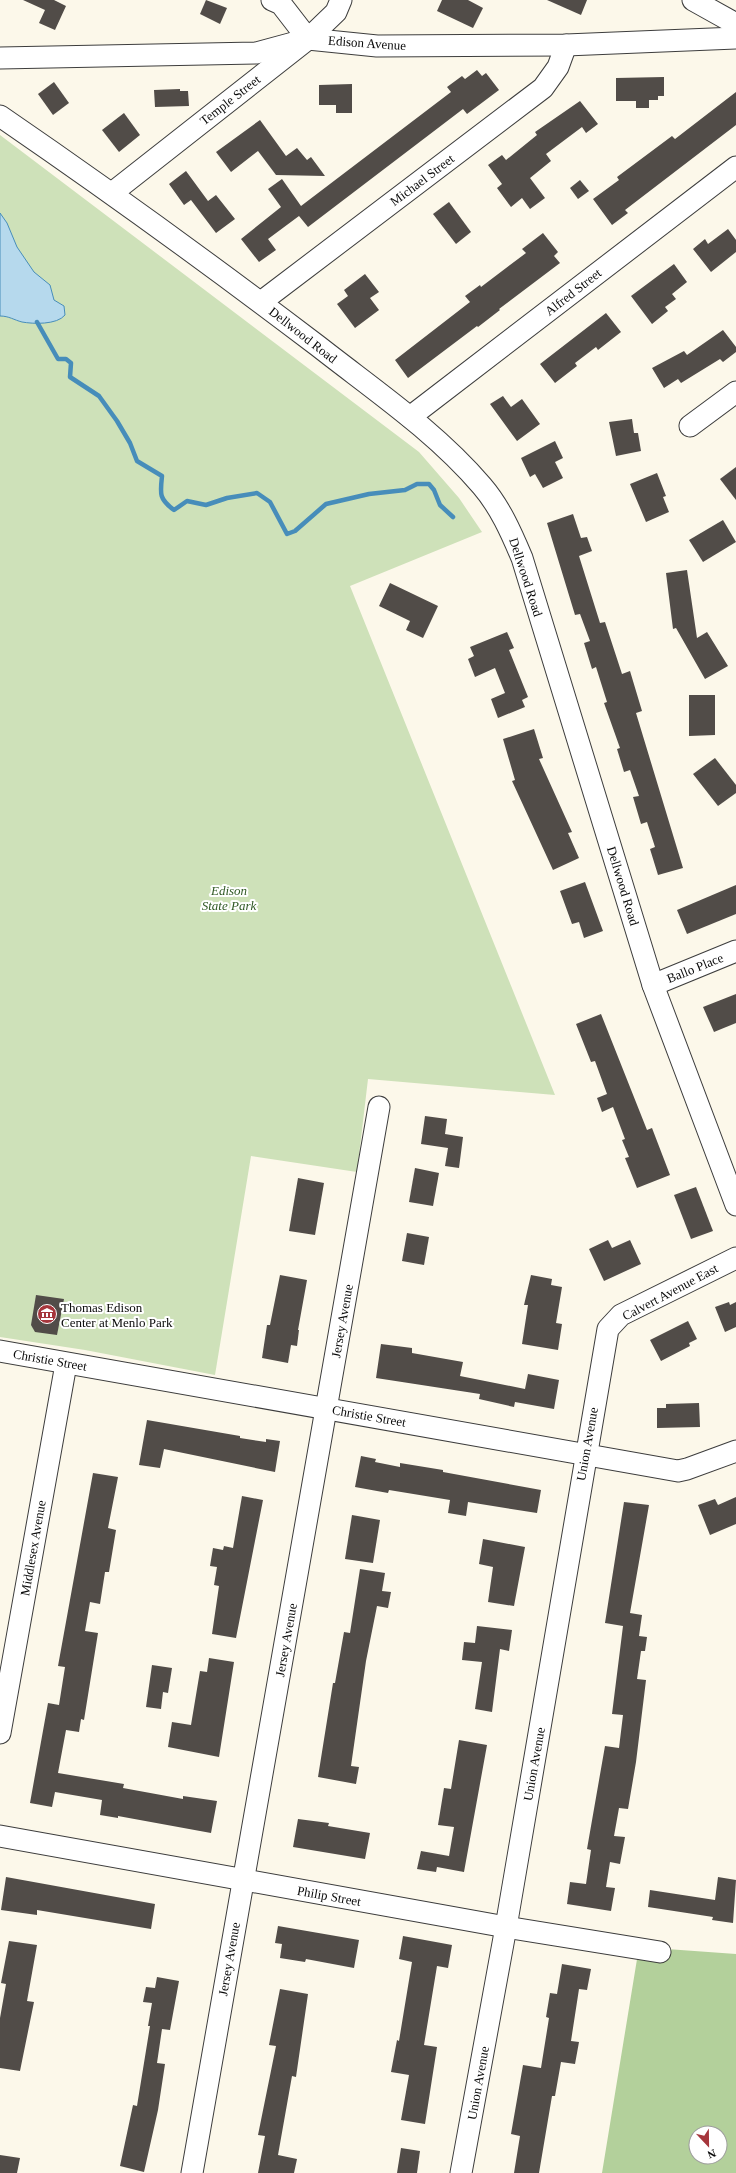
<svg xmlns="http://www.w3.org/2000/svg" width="736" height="2173" viewBox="0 0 736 2173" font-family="'Times New Roman',serif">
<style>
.green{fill:#cee1b9}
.forest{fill:#b3d09b;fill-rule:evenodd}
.water{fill:#b6d9ed;stroke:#478dba}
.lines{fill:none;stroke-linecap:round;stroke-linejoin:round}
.stream{stroke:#478dba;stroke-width:4.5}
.building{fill:#514c48}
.minor-casing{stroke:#3d3d3d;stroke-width:23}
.minor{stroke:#fff;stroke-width:21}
.labels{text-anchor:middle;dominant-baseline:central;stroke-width:4;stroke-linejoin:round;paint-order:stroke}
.street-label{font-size:13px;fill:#0a0a0a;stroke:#fff}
.park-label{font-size:13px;font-style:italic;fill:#2f5824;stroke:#fff}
.poi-label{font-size:13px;fill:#0a0a0a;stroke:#fff;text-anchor:start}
</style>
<rect width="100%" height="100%" fill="#fcf8ea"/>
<!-- green -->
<polygon class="green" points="0,135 419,452 459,498 482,532 350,586 555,1095 368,1079 357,1172 251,1156 215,1375 85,1350 0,1337"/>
<!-- forest -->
<path class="forest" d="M 639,1947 L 736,1954 L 736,2173 L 602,2173 ZM 696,2133 L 720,2133 L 720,2157 L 696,2157 Z"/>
<!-- water -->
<path class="water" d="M 0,213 L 7,223 L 17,247 L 34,272 L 50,285 L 54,300 L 64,306 L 65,315 C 57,325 33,324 22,322 C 14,320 9,316 0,316 Z"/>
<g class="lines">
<!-- stream -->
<path class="stream" d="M 37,322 L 58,359 L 66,359 L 71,363 L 70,377 L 99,396 L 117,421 L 130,443 L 137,461 L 162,476 C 160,494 159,499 174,510 L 187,501 L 206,505 L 227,498 L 257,493 L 270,502 L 287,534 L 295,531 L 326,504 L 369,494 L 405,490 L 417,484 L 429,484 L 434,490 L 440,505 L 453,517"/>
</g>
<!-- building -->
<g class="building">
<polygon points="23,0 54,0 66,6 55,30 39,23 45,10"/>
<polygon points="206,0 227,8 220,24 200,14"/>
<polygon points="442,0 468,0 483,8 473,28 437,11"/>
<polygon points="547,0 587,0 581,15"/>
<polygon points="477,70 482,76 486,73 499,90 467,114 463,109 308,227 299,216 268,239 276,250 259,262 241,239 281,207 268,189 282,179 301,206 451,92 447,87 462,76 465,79"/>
<polygon points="664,77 664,96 658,96 658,100 649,100 649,108 636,108 636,101 616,101 616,78"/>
<polygon points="54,82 69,103 53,115 38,94"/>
<polygon points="352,84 352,113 336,113 336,105 319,105 319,85"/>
<polygon points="180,89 180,91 188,91 189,106 155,107 154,90"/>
<polygon points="736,92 736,125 625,210 628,213 612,225 593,199 619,180 617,177 672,136 675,139"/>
<polygon points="580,101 598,124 586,133 582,127 546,154 551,161 530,178 545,198 530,209 522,198 511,207 497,188 502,184 488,165 502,155 506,160 537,135 535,132"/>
<polygon points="124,113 140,135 119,152 102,130"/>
<polygon points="260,120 286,156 297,148 307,160 311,157 325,176 276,175 258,151 231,172 216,152"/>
<polygon points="186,171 208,201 216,195 235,219 216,233 191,200 184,205 169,184"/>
<polygon points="580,180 589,191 578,199 570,188"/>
<polygon points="449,202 471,232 456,244 433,214"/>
<polygon points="728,229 736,240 736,252 711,272 693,249 705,239 708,244"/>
<polygon points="543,233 558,252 554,256 560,263 499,309 500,310 478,327 477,326 408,378 395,360 470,302 465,296 480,285 481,287 526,253 522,249"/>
<polygon points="674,264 687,282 672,294 676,299 665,307 668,311 652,324 631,296"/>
<polygon points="365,274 379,292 370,298 379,310 355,328 337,304 348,296 344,290"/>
<polygon points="606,313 621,332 598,350 596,347 575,363 577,366 555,383 540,364"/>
<polygon points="723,330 736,347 736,352 723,362 720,359 681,383 678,379 664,388 652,368 684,351 687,355"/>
<polygon points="503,396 511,407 522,399 540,424 517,441 490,404"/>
<polygon points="632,419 634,433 638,433 641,451 616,456 609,422"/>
<polygon points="555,441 563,458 555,462 563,478 543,488 535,474 530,477 521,458"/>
<polygon points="736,467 736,500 720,479"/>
<polygon points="657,473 666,496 663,497 669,512 646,522 630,484"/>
<polygon points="573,514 581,538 587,537 592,551 579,556 600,623 605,622 622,674 630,671 642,711 636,713 683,868 658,875 650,849 655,847 647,822 641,824 633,797 639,796 630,770 624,772 617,749 620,748 604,703 607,702 596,667 592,669 584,643 590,641 580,614 575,615 547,523"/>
<polygon points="723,520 736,542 703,562 689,540"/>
<polygon points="687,570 697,638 707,632 728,666 705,679 676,628 673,629 666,573"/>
<polygon points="390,583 438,606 423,638 406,630 410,621 379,606"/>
<polygon points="507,632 514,648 509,650 528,697 522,700 525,707 498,718 491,699 505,693 495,668 475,677 468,659 474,656 470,647"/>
<polygon points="689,695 715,695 715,735 689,736"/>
<polygon points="534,729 543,758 539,759 572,832 568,833 579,858 553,870 512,781 515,780 503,739"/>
<polygon points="715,758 736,785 736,793 718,806 693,774"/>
<polygon points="585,882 603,931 584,938 579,922 572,924 560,891"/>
<polygon points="736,885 736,914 687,934 677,910"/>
<polygon points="736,994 736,1023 714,1032 703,1007"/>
<polygon points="601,1014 647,1130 652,1128 670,1175 637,1188 625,1158 629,1157 622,1140 625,1139 613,1107 602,1112 597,1098 607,1094 595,1061 591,1062 576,1024"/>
<polygon points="425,1116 447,1119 445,1134 463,1137 459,1168 445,1166 448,1148 421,1144"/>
<polygon points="415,1168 439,1173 433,1206 409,1202"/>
<polygon points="298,1178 324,1183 315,1235 289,1231"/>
<polygon points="696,1187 713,1231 691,1239 674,1195"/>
<polygon points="407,1233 429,1237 424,1265 402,1261"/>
<polygon points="608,1240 612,1248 630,1240 641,1264 604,1281 589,1249"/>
<polygon points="280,1275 307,1280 298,1330 299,1330 297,1346 291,1345 288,1363 262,1358 267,1325 270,1325"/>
<polygon points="531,1275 552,1279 551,1285 562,1287 556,1323 562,1324 558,1350 522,1344 528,1305 524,1305"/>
<polygon points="36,1295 64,1299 57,1335 35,1332 31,1325"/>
<polygon points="729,1302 730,1305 736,1302 736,1327 725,1332 715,1307"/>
<polygon points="688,1321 697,1339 689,1343 690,1346 661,1361 650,1340"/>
<polygon points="381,1344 412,1348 412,1353 463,1362 460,1376 525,1389 528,1374 559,1380 554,1409 515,1402 514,1407 479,1399 480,1394 376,1378"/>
<polygon points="699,1403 700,1427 657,1428 657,1408 666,1408 666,1404"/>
<polygon points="147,1420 240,1436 240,1438 266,1442 266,1439 280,1441 275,1472 164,1449 160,1468 139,1465"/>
<polygon points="361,1456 376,1459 375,1462 400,1467 400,1463 443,1470 443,1472 541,1490 537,1513 468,1502 466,1516 448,1513 450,1500 389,1490 388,1493 355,1487"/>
<polygon points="93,1473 118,1477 108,1528 116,1530 109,1572 105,1572 100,1604 90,1602 85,1631 98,1633 84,1720 81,1719 79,1732 66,1730 58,1773 124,1784 123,1788 183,1799 183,1796 217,1801 211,1833 118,1816 118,1818 100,1815 102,1800 55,1792 52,1807 30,1803 48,1703 59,1705 65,1667 58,1666"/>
<polygon points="242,1496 263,1500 236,1638 212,1634 219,1586 214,1585 217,1567 210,1566 213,1548 223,1550 224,1546 233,1548"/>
<polygon points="736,1497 736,1524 710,1535 698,1505 715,1499 718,1505"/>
<polygon points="624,1502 649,1505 630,1613 642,1615 639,1636 647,1637 645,1651 641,1651 637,1679 646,1680 636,1762 628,1809 619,1808 614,1836 625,1837 620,1864 610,1862 606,1887 615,1888 611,1911 567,1904 570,1882 586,1884 591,1850 587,1849 605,1746 619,1748 623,1715 612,1714 623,1626 605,1623"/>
<polygon points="352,1515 380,1520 373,1563 345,1559"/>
<polygon points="483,1539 525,1547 514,1606 488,1602 493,1567 479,1564"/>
<polygon points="360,1569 385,1573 382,1591 391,1592 388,1608 377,1606 366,1661 351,1766 359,1767 356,1784 318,1777 333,1683 335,1683 344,1632 350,1633"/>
<polygon points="477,1626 512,1630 509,1651 500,1649 492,1712 475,1709 482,1662 462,1660 464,1642 475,1643"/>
<polygon points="209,1658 234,1662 219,1757 168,1747 172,1722 191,1725 200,1671 207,1672"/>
<polygon points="152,1665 172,1668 168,1693 163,1692 161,1709 146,1707"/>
<polygon points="459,1740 487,1745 464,1872 437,1867 436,1872 417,1869 421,1851 449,1856 454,1827 438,1825 444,1788 451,1789"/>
<polygon points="298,1819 329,1823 328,1826 370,1833 365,1859 293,1847"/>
<polygon points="6,1877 155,1904 151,1929 37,1910 37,1915 1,1910"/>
<polygon points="718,1877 736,1880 733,1923 712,1920 713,1917 648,1907 650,1890 715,1900"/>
<polygon points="278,1926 359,1940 354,1968 306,1959 305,1962 280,1958 282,1944 275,1943"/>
<polygon points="403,1936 452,1945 448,1968 437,1966 424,2045 437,2047 425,2124 401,2120 409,2075 391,2072 397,2040 399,2041 412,1962 399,1959"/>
<polygon points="9,1941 37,1945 27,2001 34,2002 20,2071 0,2068 0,2018 6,1984 1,1983"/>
<polygon points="562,1964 591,1969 587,1990 579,1989 571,2041 579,2042 575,2064 561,2062 555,2096 552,2096 539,2173 514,2173 520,2136 511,2134 523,2065 541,2068 549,2018 546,2017 550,1993 557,1994"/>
<polygon points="157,1977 179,1981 170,2030 162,2029 157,2063 165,2064 158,2110 144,2172 120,2166 133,2105 137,2106 150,2026 148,2026 152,2003 143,2002 146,1987 155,1988"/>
<polygon points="280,1989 308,1994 296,2077 292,2076 278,2155 297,2159 294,2173 258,2173 265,2136 258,2135 276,2046 269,2045"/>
<polygon points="401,2148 420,2151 417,2173 397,2173"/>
<polygon points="0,2155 20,2158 17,2173 0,2173"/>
</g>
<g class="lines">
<!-- minor casing -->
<g class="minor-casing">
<g id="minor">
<polyline points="272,0 281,4 308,39"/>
<polyline points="693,0 736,24"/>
<polyline points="0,58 256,53 308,39 377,46 566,45 736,38"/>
<path d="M 0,116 C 108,190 214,267 318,346 C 374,390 435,431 482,486 C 500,507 511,532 522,558 L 653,985 L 736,1205"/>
<polyline points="112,193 308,39 336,12 341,0"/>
<polyline points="261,302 543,88 558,67 566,45"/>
<polyline points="410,417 736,167"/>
<polyline points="690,426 736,392"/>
<polyline points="653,985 736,951"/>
<polyline points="0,1351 678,1471 687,1469 736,1451"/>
<polyline points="0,1733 66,1364"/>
<polyline points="0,1836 506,1927 660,1952"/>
<polyline points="192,2173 379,1107"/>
<polyline points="461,2173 506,1927 608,1329 621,1315 736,1258"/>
</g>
</g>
<!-- minor -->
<use href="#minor" class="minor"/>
</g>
<!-- icons -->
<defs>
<g id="museum-disc" transform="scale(1)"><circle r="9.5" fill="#a6363c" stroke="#fff"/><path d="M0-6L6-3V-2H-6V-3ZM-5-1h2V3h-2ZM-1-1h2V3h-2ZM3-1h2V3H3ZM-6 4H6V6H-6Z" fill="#fff"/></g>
</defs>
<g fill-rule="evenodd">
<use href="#museum-disc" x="47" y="1314"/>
</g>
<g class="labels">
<!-- street labels -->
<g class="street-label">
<text transform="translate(367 43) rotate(4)">Edison Avenue</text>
<text transform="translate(230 100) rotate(-38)">Temple Street</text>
<text transform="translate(422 180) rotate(-37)">Michael Street</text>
<text transform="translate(573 292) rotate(-38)">Alfred Street</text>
<text transform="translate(303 335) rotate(38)">Dellwood Road</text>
<text transform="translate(526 577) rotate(72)">Dellwood Road</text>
<text transform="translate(623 886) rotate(73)">Dellwood Road</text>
<text transform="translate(695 968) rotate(-22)">Ballo Place</text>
<text transform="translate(670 1292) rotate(-28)">Calvert Avenue East</text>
<text transform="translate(342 1321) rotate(-80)">Jersey Avenue</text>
<text transform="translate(50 1360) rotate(10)">Christie Street</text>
<text transform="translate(369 1416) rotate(10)">Christie Street</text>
<text transform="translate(587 1444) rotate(-80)">Union Avenue</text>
<text transform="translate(33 1548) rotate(-80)">Middlesex Avenue</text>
<text transform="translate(286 1640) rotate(-80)">Jersey Avenue</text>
<text transform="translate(534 1764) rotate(-80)">Union Avenue</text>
<text transform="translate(329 1896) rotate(10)">Philip Street</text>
<text transform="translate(229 1959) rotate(-80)">Jersey Avenue</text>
<text transform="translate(478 2083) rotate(-80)">Union Avenue</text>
</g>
<!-- park labels -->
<g class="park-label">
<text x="229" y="890">Edison<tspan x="229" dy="15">State Park</tspan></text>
</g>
<!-- poi labels -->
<g class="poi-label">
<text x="61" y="1307">Thomas Edison<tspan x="61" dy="15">Center at Menlo Park</tspan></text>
</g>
</g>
<!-- north arrow -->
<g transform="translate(708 2145) rotate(158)"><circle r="19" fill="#ffffff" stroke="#9d9d9d"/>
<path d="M0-3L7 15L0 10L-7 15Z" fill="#a6363c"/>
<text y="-6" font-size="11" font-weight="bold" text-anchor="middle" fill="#0a0a0a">N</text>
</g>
</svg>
